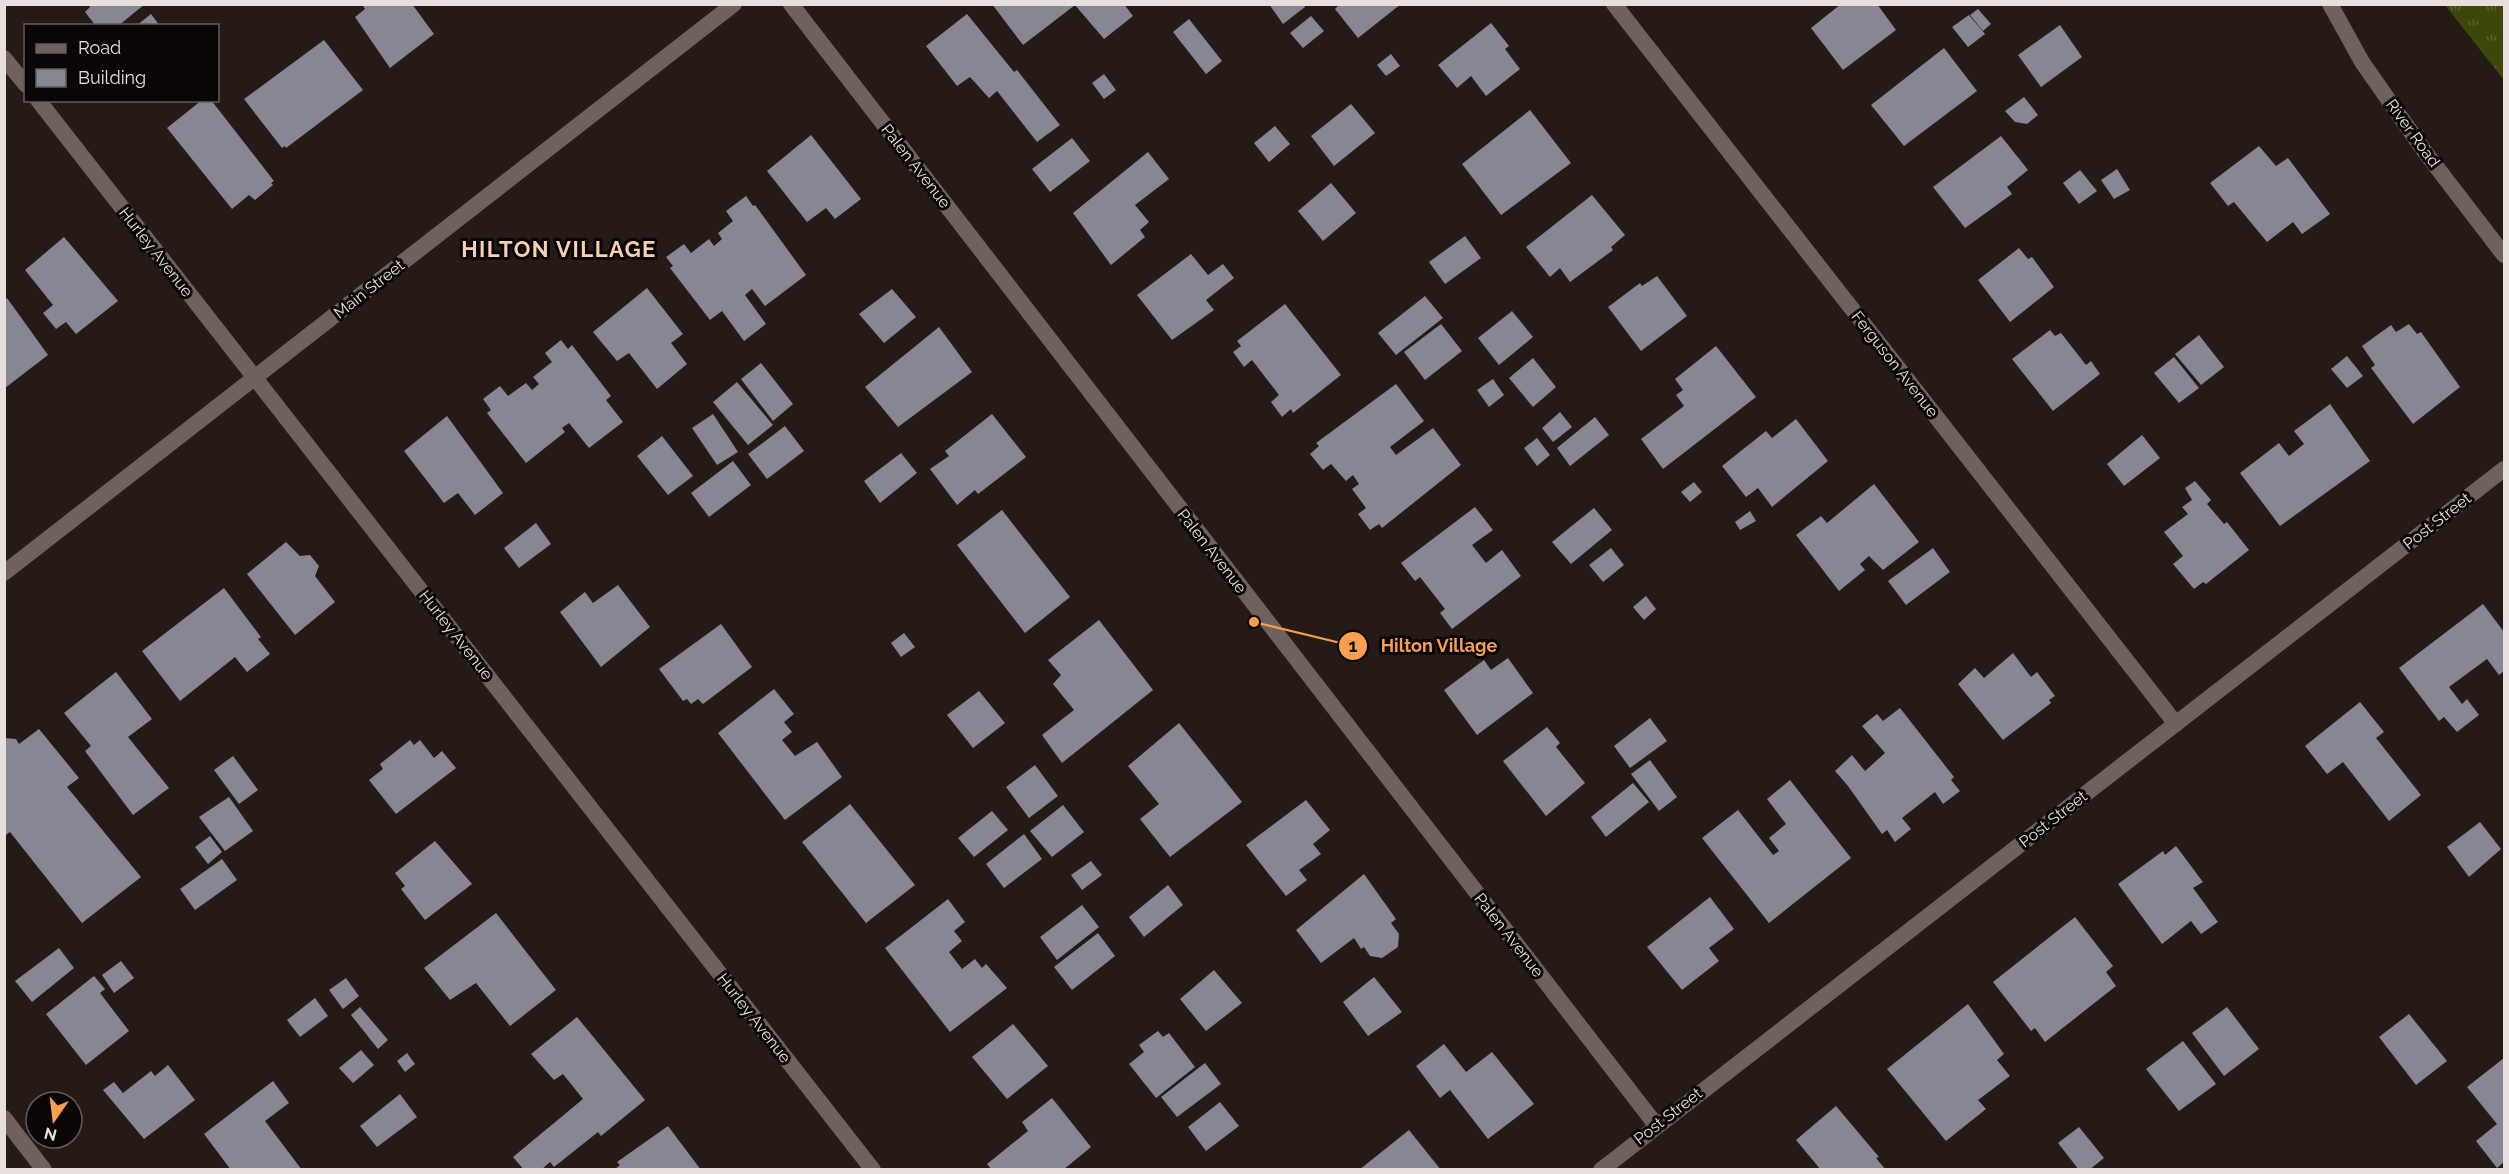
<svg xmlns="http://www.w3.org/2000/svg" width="2509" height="1174" viewBox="0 0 2509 1174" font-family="Raleway,sans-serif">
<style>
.grass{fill:url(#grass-tufts)}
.building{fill:#878794}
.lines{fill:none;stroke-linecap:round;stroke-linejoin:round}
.minor{stroke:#6f625c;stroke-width:16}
.labels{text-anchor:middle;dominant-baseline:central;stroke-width:6;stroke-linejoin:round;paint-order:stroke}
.street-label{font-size:16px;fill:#e7dfdc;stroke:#0a0605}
.district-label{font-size:22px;font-weight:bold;letter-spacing:1.5px;fill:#f7d0b2;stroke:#0a0605}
.leader{fill:none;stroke:#fa9f4f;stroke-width:2}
.callout-dot{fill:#fa9f4f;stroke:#0a0605;stroke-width:2}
.mark-label{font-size:18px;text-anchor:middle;font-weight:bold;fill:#111}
.callout-label{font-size:18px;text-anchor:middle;font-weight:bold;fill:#fa9f4f;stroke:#0a0605;stroke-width:6;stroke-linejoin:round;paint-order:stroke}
</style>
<defs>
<pattern id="grass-tufts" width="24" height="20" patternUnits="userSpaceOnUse" patternTransform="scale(1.5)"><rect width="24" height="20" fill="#3c480a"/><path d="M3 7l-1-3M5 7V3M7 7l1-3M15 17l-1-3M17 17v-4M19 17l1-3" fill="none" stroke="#58622d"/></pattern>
</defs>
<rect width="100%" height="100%" fill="#251a15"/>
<!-- grass -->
<polygon class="grass" points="2445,5 2504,5 2504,80"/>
<!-- building -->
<g class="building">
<polygon points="88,4 145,4 118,26 96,26 85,12 90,7"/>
<polygon points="362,4 412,4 434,34 390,68 355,17 365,9"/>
<polygon points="992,4 1124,4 1133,16 1104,39 1075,5 1023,45"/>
<polygon points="1269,4 1303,4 1305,7 1283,24"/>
<polygon points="1340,4 1401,4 1358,38 1335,9"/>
<polygon points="1841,4 1877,4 1896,30 1843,70 1811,28"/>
<polygon points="1978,9 1991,24 1983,31 1970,15"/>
<polygon points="151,14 160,26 136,26"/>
<polygon points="967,14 1014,72 1017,70 1060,125 1037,142 997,91 989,98 970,77 957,86 926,46"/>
<polygon points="1969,15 1985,34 1968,47 1952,27"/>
<polygon points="1311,16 1324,31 1303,48 1290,33"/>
<polygon points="1189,19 1222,61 1206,74 1173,32"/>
<polygon points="1491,23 1509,46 1505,49 1520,69 1486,96 1471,76 1457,88 1438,65"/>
<polygon points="2060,25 2082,57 2041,87 2018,55"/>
<polygon points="324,40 363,90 286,148 285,146 282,148 244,99"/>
<polygon points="1944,48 1977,91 1904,146 1871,105"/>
<polygon points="1391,54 1400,66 1386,76 1377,65"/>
<polygon points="1104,74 1116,90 1104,99 1092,83"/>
<polygon points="2024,97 2038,115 2027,124 2015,122 2005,111"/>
<polygon points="202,100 211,100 274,181 271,183 273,185 255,200 249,195 232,209 167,128"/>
<polygon points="1351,104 1375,133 1334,166 1311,136"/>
<polygon points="1530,110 1571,163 1501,215 1462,164"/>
<polygon points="1275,126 1290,144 1269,162 1254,143"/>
<polygon points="811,135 861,199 835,219 826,208 807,222 767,171"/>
<polygon points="2001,136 2028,170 2007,187 2012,194 1965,228 1933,187"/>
<polygon points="1072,138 1090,161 1050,192 1032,169"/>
<polygon points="2259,146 2276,166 2288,158 2330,214 2302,234 2293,222 2267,242 2234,202 2228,206 2210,183"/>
<polygon points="1148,152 1169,179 1135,205 1149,222 1140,230 1145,237 1111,265 1073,213"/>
<polygon points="2117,169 2130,190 2114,199 2101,180"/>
<polygon points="2080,170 2097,191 2079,204 2063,183"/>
<polygon points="1331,183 1356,213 1323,241 1298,211"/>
<polygon points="1592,195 1625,235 1611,247 1613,250 1570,282 1560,268 1550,277 1526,247"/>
<polygon points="746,196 753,206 755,205 806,275 765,306 752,289 745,295 766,324 744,341 722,311 710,320 670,268 673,266 666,257 684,244 691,253 709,239 714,246 722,239 718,233 733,221 726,211"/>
<polygon points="1465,236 1481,258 1445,284 1429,262"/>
<polygon points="64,237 118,301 76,334 66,322 56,329 43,313 53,305 25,270"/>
<polygon points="2019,248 2028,259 2032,257 2054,287 2010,322 1978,280"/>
<polygon points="1191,254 1208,275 1223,264 1234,278 1206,300 1214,310 1172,340 1137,295"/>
<polygon points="1657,276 1687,316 1641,351 1608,307 1640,283 1642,286"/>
<polygon points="647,288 683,334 671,343 687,364 657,389 629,353 617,361 593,332"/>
<polygon points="892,289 916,317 884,343 859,314"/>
<polygon points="1425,296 1443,318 1396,355 1378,333"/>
<polygon points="7,298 48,355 5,388 5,300"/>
<polygon points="1285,304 1341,375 1293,413 1291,409 1282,417 1271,402 1279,395 1252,360 1244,367 1233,352 1241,346 1237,341"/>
<polygon points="1512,311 1533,337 1499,365 1478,338"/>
<polygon points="1441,324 1462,351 1425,380 1404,352"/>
<polygon points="2409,324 2417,334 2421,332 2460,387 2413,424 2371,368 2375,365 2362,346 2391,325 2396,332"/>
<polygon points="939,327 972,372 898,427 865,387"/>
<polygon points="2050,330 2055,336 2061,333 2086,365 2091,361 2100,374 2053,411 2012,359"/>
<polygon points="2199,335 2224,367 2201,385 2175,354"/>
<polygon points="561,340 568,349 572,345 611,396 606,400 623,422 589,448 569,423 562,428 565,432 526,463 487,413 491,410 483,399 500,386 508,396 526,383 532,390 539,384 533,377 552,362 545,353"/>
<polygon points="1716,346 1756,397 1663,469 1641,439 1684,406 1676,395 1683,390 1675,379"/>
<polygon points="2347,356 2363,376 2347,388 2331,369"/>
<polygon points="2174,357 2199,388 2179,403 2154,373"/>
<polygon points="1533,358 1556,387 1533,407 1509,378"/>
<polygon points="761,363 793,404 773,421 741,379"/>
<polygon points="1493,379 1504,395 1489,407 1477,390"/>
<polygon points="737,382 773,425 748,445 713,402"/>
<polygon points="1396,384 1424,421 1390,447 1396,455 1433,428 1461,465 1382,528 1379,524 1370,530 1358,514 1366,508 1352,489 1359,484 1353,475 1346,481 1331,464 1323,470 1310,454 1319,446 1316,443"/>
<polygon points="2330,404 2370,461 2280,526 2240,473 2279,443 2289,456 2304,444 2294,431"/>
<polygon points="1560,412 1572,427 1553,442 1542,428"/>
<polygon points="713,414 738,452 717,465 692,428"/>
<polygon points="992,414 1026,457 978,494 975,490 957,505 930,469 949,456 945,451"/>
<polygon points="447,416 503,493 475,515 458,493 444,503 404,451"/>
<polygon points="1595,417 1609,435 1570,466 1557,448"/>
<polygon points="1796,419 1828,461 1772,507 1758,488 1746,497 1722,466 1766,431 1772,438"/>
<polygon points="785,426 804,451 767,479 748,454"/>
<polygon points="2142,435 2160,458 2124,486 2107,464"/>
<polygon points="662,436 693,476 668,495 637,456"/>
<polygon points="1537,438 1550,455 1537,466 1524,448"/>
<polygon points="901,453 917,473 880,503 864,481"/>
<polygon points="733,461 751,485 709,517 691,493"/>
<polygon points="2195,481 2211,500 2207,504 2224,524 2227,522 2249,550 2206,584 2203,582 2194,589 2173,564 2183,556 2164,532 2188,514 2182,507 2192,500 2185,488"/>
<polygon points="1694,482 1702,492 1690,502 1681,492"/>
<polygon points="1874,484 1919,542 1883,570 1869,556 1860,564 1865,570 1839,591 1796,535 1821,516 1827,523"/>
<polygon points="1475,507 1493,530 1472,545 1486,563 1502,550 1521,576 1452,629 1440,613 1445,609 1420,577 1415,581 1401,563"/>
<polygon points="1594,508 1612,530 1571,564 1552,542"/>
<polygon points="1002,510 1070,597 1025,633 957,545"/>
<polygon points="1750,511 1756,521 1740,530 1735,522"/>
<polygon points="536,523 551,544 519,568 504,548"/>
<polygon points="286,542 300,556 310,555 319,566 315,576 335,602 295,635 247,574"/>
<polygon points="1611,548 1624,565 1603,582 1589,565"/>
<polygon points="1933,548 1950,572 1906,605 1888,581"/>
<polygon points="618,585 650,627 601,667 560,612 585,592 593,603"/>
<polygon points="224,588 261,637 258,639 270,654 247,672 235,657 180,701 142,651"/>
<polygon points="1646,596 1656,609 1644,620 1633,607"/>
<polygon points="2483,604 2504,632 2504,671 2499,675 2487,659 2449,687 2462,704 2467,699 2479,715 2457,732 2444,717 2439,721 2399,668"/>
<polygon points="1099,620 1153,690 1062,763 1042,735 1074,710 1053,684 1061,675 1048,660"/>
<polygon points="721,624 752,667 703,704 698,699 691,704 687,699 683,701 659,669"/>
<polygon points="904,633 915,647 901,657 891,643"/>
<polygon points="2013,653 2031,677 2037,672 2055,696 2049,700 2051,703 2003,740 1958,684 1975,668 1984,678"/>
<polygon points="1508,658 1533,693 1477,735 1444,690 1484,660 1491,670"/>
<polygon points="116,672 152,719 128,737 169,788 133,815 85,751 91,746 64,713"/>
<polygon points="774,689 794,714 784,722 792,732 782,740 795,756 817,742 842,777 785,820 718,733"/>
<polygon points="979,691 1005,723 973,748 947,715"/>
<polygon points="2360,702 2384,732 2376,738 2421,795 2389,821 2343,762 2327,774 2305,746"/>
<polygon points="1900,708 1954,777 1951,780 1960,791 1943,804 1935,792 1902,818 1911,829 1895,842 1887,830 1882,834 1848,786 1835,771 1852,755 1865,771 1885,753 1862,726 1877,714 1883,721"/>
<polygon points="1650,718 1667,741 1630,768 1614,746"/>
<polygon points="1179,723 1242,802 1170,857 1140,819 1159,804 1128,766"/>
<polygon points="1547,727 1560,743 1556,747 1585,783 1546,816 1503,761"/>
<polygon points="39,729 79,778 67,787 141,877 82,923 10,832 4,836 4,738 16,739 19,744"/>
<polygon points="410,740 414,745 420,740 434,758 442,751 456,768 396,814 369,780 383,769 380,764"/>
<polygon points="233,756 258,790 239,804 214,770"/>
<polygon points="1650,760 1677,797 1659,811 1631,774"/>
<polygon points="1035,765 1058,796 1029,818 1006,787"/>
<polygon points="1790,780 1851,858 1769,923 1702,838 1738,810 1773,855 1779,851 1769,838 1786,824 1767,799"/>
<polygon points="1633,783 1649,802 1606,837 1591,817"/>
<polygon points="229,797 253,831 225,851 199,817"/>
<polygon points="1306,800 1330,830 1313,844 1321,854 1299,870 1307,880 1286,896 1246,845"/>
<polygon points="850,804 915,885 866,923 802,842"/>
<polygon points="1063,805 1084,832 1052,857 1030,831"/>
<polygon points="992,811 1008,830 974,857 958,838"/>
<polygon points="2480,822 2501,849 2469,877 2447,847"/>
<polygon points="1024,834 1042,859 1004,888 986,864"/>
<polygon points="210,836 222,852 208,864 195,847"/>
<polygon points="435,841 472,884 425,920 401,889 405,886 395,873"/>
<polygon points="2176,846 2203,882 2193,888 2218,922 2201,934 2191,921 2162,944 2118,884 2163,851 2165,855"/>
<polygon points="222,859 237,880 195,910 180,889"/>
<polygon points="1091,861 1102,875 1082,890 1071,875"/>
<polygon points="1364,874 1396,919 1391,923 1399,934 1398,947 1382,958 1370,956 1364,947 1361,949 1354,938 1321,963 1296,930"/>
<polygon points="1168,885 1183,905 1144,937 1129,917"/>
<polygon points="1710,897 1734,929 1709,948 1719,961 1682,990 1647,947"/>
<polygon points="948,899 965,922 954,931 962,941 949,952 962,969 975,959 982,968 986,964 1007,988 950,1032 885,948"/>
<polygon points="1082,905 1099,927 1057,960 1040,937"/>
<polygon points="496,913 556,990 510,1026 476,983 450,1000 424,968"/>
<polygon points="2075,917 2113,966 2106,972 2116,986 2045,1042 2035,1028 2031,1031 1993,982"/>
<polygon points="1098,933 1115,956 1072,990 1054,967"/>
<polygon points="59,948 74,968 32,1002 15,981"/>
<polygon points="121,961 134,978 114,993 102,975"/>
<polygon points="1214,970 1242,1003 1206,1031 1180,999"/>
<polygon points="94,976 105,989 100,993 129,1031 86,1065 46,1014"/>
<polygon points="1374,977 1402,1012 1368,1036 1343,1002"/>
<polygon points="346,978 359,996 343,1009 329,990"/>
<polygon points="315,998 328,1016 300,1037 287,1020"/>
<polygon points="1968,1004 2004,1054 1997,1060 2010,1076 1978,1100 1986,1109 1946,1141 1887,1069"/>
<polygon points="360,1007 388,1040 378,1049 351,1015"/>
<polygon points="2227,1007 2259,1049 2224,1076 2192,1033"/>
<polygon points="2409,1014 2447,1061 2416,1085 2379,1037"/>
<polygon points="577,1017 645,1100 601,1136 598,1132 554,1167 550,1162 541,1170 524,1170 513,1157 583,1099 563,1074 554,1080 531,1054"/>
<polygon points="1013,1024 1048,1066 1007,1099 972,1057"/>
<polygon points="1158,1031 1163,1037 1169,1033 1195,1067 1156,1098 1129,1064 1144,1052 1139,1045"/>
<polygon points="2183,1041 2216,1084 2179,1111 2146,1069"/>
<polygon points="1444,1044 1466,1072 1492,1052 1534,1104 1488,1139 1450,1090 1440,1098 1416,1066"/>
<polygon points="361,1050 374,1065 353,1083 339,1068"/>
<polygon points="407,1053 415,1064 405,1072 397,1061"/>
<polygon points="2504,1058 2504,1162 2497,1168 2476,1141 2497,1124 2467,1087"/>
<polygon points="1205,1063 1221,1084 1177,1117 1161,1097"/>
<polygon points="168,1065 195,1100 144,1139 103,1090 114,1082 123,1093 151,1071 155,1076"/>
<polygon points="273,1081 289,1103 265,1121 302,1170 231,1170 204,1134"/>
<polygon points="400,1094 417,1117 377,1147 360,1126"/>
<polygon points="1052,1098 1091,1147 1063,1170 992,1170 987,1164 1028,1131 1022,1122"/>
<polygon points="1220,1102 1239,1126 1206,1151 1188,1127"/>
<polygon points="1836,1106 1879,1157 1876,1158 1886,1170 1821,1170 1796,1140"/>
<polygon points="668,1126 701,1170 614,1170 620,1165 617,1162"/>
<polygon points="2079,1127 2104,1158 2089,1170 2079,1170 2058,1143"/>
<polygon points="1409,1130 1441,1170 1359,1170"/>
</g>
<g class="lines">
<!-- minor -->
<g class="minor">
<polyline points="791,4 1656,1125"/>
<polyline points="1614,4 2176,724"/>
<polyline points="2330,4 2362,62 2425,152 2504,255"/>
<polyline points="4,58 26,85"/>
<polyline points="38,100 873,1170"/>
<polyline points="4,573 734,4"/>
<polyline points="4,1118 44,1170"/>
<polyline points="1601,1170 2504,469"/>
</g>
</g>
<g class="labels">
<!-- street labels -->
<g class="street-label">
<text transform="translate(2413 133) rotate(54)">River Road</text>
<text transform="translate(916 166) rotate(52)">Palen Avenue</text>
<text transform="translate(156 252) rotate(52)">Hurley Avenue</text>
<text transform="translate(369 289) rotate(-38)">Main Street</text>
<text transform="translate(1895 364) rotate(52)">Ferguson Avenue</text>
<text transform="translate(2437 521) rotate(-38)">Post Street</text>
<text transform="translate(1212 551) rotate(52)">Palen Avenue</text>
<text transform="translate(456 635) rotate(52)">Hurley Avenue</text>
<text transform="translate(2053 819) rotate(-38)">Post Street</text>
<text transform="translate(1509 935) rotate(52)">Palen Avenue</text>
<text transform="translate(754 1018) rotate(52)">Hurley Avenue</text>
<text transform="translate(1668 1116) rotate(-38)">Post Street</text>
</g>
<!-- district labels -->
<g class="district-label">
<text x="559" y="249">HILTON VILLAGE</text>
</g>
</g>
<!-- callouts -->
<path class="leader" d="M1254 622L1353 646"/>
<g class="callout-dot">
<circle cx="1254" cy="622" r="6"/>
<circle cx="1353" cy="646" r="15"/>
</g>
<g class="mark-label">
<text x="1353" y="652">1</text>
</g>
<g class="callout-label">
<text x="1439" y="652">Hilton Village</text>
</g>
<!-- border -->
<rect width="2509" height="1174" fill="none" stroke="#e7dfdc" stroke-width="12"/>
<!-- legend -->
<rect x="24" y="24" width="195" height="78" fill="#0a0605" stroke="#625d5b" stroke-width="1.5"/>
<rect x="36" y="44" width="30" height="9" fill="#6f625c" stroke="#625d5b" stroke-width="1.5"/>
<text x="78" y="54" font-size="18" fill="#e7dfdc">Road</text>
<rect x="36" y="69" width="30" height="18" fill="#878794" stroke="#625d5b" stroke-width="1.5"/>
<text x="78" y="84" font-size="18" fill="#e7dfdc">Building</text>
<!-- north arrow -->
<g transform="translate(54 1120) rotate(194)"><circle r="28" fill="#0a0605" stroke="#625d5b" stroke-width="1.5"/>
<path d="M0-4.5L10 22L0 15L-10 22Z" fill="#fa9f4f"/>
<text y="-9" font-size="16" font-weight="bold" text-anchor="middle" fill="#e7dfdc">N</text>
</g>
</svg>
